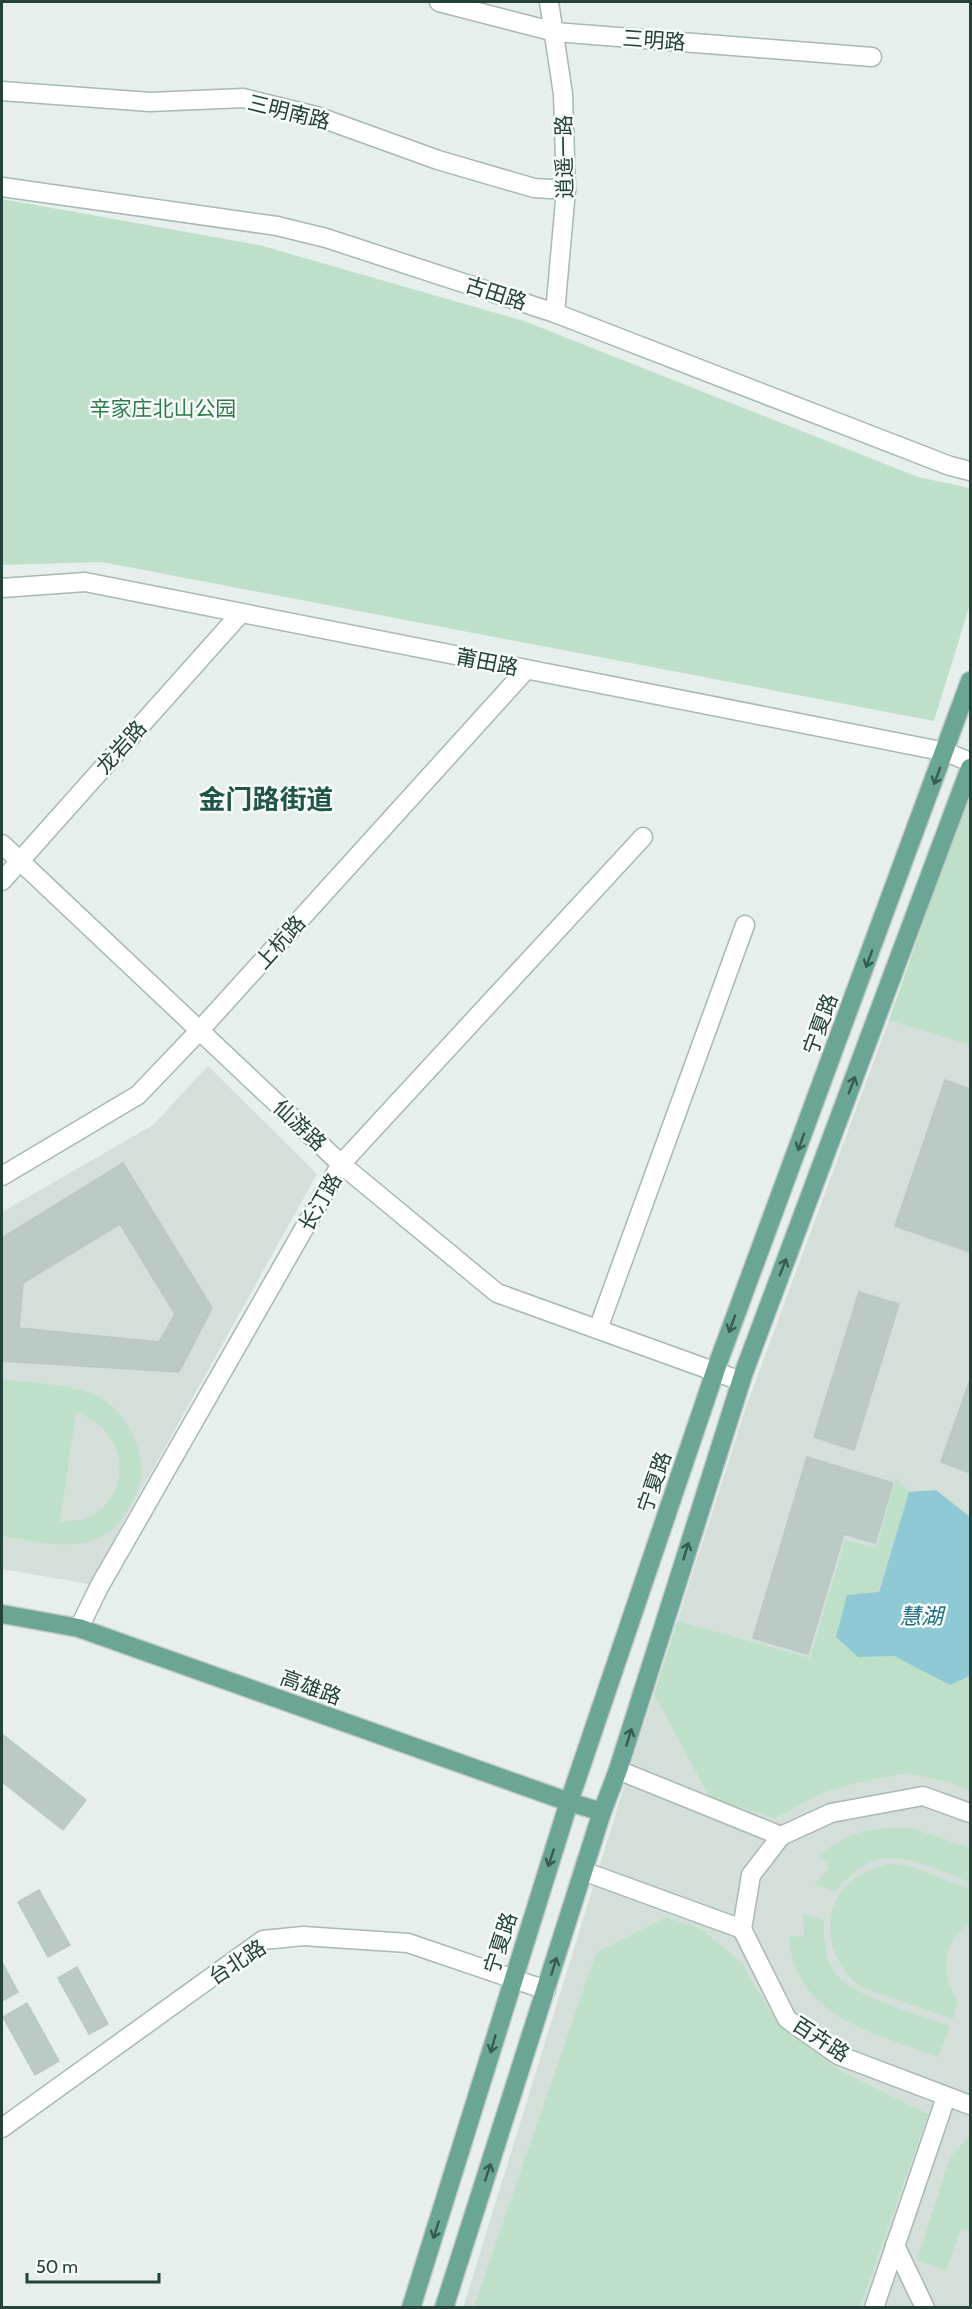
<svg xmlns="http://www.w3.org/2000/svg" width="972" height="2309" viewBox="0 0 972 2309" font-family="Cabin,'Noto Sans SC',sans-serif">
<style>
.built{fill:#d4dfda}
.green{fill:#bfe0c8;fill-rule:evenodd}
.water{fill:#8ec9d4}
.building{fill:#bbcac4;stroke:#b8c9c2;stroke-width:1.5;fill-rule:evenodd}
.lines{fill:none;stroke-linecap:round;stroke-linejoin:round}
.minor-casing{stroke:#a8b8b2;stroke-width:21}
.major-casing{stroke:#c2cac8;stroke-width:21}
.minor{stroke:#fff;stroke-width:18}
.major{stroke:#6aa596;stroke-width:18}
.oneway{stroke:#365b51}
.labels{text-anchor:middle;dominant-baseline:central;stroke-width:5;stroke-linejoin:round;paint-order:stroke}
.street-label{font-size:21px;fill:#24423a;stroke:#f7fbf9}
.park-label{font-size:21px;fill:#2d7a4b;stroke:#f7fbf9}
.water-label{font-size:22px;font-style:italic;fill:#1c6f80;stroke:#f7fbf9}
.district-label{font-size:27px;font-weight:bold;fill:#1f5548;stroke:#f7fbf9}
</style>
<rect width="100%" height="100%" fill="#e6efeb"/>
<!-- built -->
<g class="built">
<polygon points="970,791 970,2307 463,2308 627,1777 747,1404 889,1020"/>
<polygon points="208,1066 317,1174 89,1584 2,1569 2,1212 153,1125"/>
</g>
<!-- green -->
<g class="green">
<polygon points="2,199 259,245 524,321 918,477 970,488 970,604 934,721 102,562 2,565"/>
<polygon points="970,791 970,1045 889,1020"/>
<path d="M 2,1379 C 29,1383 76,1384 100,1397 C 125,1412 146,1450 141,1479 C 138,1492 133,1501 126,1512 C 121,1520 113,1531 104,1535 C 73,1553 35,1541 2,1536 ZM 76,1412 C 89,1418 101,1424 109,1436 C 130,1465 118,1508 83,1519 C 76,1521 67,1521 60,1522 Z"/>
<polygon points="896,1478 909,1492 858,1657 894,1656 950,1685 970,1676 970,1791 952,1783 907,1773 856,1783 822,1793 775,1818 710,1798 654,1694 677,1621 810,1658 845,1540 876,1548"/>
<path d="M 887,1828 L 911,1828 L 970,1848 L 970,1882 C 916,1862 879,1836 835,1892 L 815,1884 L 830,1867 L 819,1856 C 842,1836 857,1831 887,1828 Z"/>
<path d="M 886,1864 L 906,1865 L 970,1889 L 970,1923 C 942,1940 940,1976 958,2001 L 953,2019 L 864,1988 C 831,1969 817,1916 846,1886 C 857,1874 871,1870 886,1864 Z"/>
<path d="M 803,1914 L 824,1920 C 823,1938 825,1959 836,1974 C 853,1997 921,2015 950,2026 L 938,2057 C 890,2038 823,2025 798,1973 C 792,1962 791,1950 788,1937 L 804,1936 Z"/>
<polygon points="666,1917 701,1929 742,1963 777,2023 837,2069 928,2114 860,2307 474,2307 596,1953"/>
<polygon points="970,2136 970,2232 961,2229 946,2271 917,2260 950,2157"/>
</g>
<!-- water -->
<polygon class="water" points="936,1490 970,1517 970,1676 950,1685 894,1656 858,1657 836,1637 847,1595 879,1592 909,1492"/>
<!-- building -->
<g class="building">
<polygon points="945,1080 970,1089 970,1252 895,1226"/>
<path d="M 123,1163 L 212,1308 L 179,1372 L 2,1361 L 2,1238 ZM 120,1224 L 175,1314 L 159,1342 L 19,1328 L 23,1283 Z"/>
<polygon points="859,1292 899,1304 854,1450 814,1437"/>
<polygon points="970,1380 970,1473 941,1462"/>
<polygon points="807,1457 893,1483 875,1543 844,1534 808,1654 753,1638"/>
<polygon points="2,1734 86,1800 63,1830 2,1782"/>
<polygon points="39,1890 70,1945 48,1957 18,1902"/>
<polygon points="2,1962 18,1992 2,2001"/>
<polygon points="77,1967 108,2024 89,2034 58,1978"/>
<polygon points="27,2003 59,2061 35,2075 3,2017"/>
</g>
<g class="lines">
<!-- minor casing -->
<g class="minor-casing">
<g id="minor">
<polyline points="439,2 555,32 872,57"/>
<polyline points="549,2 563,94 566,190 555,313"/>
<polyline points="2,91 150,102 243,98 316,116 438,160 534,188 566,190"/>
<polyline points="2,187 277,226 326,238 555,313 950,466 970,471"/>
<polyline points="2,588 85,582 946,752 970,762"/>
<polyline points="2,844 341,1164 497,1293 741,1381"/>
<polyline points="2,881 241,613"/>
<polyline points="2,1176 138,1095 200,1030 526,670"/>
<polyline points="598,1329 745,925"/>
<polyline points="79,1628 99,1587 341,1164 643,837"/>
<polyline points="618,1770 781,1836 831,1813 923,1796 970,1813"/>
<polyline points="583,1871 742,1929 787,2019 838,2055 970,2105"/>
<polyline points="742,1929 751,1875 781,1836"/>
<polyline points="2,2128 263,1940 303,1936 408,1943 546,1990"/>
<polyline points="895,2245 925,2308"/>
<polyline points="874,2308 946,2097"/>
</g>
</g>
<!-- major casing -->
<g class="major-casing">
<g id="major">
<polyline points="2,1614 79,1628 569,1802 602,1812"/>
<polyline points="411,2308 569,1802 718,1363 970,681"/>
<polyline points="444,2308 602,1812 618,1770 744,1372 970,768"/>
</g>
</g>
<!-- minor -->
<use href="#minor" class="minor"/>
<!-- major -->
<use href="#major" class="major"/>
</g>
<!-- one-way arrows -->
<defs><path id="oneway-shaft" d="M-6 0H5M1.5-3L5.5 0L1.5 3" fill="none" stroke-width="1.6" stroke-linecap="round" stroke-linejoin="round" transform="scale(1.5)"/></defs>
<g class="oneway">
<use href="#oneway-shaft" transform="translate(937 776) rotate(110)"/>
<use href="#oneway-shaft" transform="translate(869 959) rotate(110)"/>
<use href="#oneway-shaft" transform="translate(852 1085) rotate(-69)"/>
<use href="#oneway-shaft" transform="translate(801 1142) rotate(110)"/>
<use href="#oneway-shaft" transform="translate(783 1267) rotate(-69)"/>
<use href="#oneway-shaft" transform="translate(732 1324) rotate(110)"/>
<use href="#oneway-shaft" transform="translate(686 1551) rotate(-73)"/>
<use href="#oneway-shaft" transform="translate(629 1737) rotate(-73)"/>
<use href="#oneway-shaft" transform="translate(551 1858) rotate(108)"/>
<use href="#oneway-shaft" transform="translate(554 1966) rotate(-73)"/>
<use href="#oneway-shaft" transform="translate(493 2044) rotate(106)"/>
<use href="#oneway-shaft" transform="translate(488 2172) rotate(-72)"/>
<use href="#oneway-shaft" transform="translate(436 2230) rotate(108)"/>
</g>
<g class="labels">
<!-- street labels -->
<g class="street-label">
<text transform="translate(654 40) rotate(4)">三明路</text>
<text transform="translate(289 112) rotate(14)">三明南路</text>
<text transform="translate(564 157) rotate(-91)">逍遥一路</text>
<text transform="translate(496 293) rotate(18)">古田路</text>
<text transform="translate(487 662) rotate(11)">莆田路</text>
<text transform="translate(121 747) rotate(-48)">龙岩路</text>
<text transform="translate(280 942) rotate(-48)">上杭路</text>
<text transform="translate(820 1024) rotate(-70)">宁夏路</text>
<text transform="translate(300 1125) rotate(43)">仙游路</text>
<text transform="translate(320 1202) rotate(-60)">长汀路</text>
<text transform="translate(654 1482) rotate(-71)">宁夏路</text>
<text transform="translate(311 1687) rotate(20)">高雄路</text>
<text transform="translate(500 1943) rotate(-72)">宁夏路</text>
<text transform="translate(237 1962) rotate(-33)">台北路</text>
<text transform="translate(821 2039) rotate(33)">百卉路</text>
</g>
<!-- park labels -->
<g class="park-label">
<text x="163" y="408">辛家庄北山公园</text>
</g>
<!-- water labels -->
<g class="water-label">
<text x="921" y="1616">慧湖</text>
</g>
<!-- district labels -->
<g class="district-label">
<text x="266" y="799">金门路街道</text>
</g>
</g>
<!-- border -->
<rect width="972" height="2309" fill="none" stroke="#24423a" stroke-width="6"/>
<!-- scale -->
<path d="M27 2273v9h132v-9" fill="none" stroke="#24423a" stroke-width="3"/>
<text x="36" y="2273" font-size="18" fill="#24423a" stroke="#f7fbf9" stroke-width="4.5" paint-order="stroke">50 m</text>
</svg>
